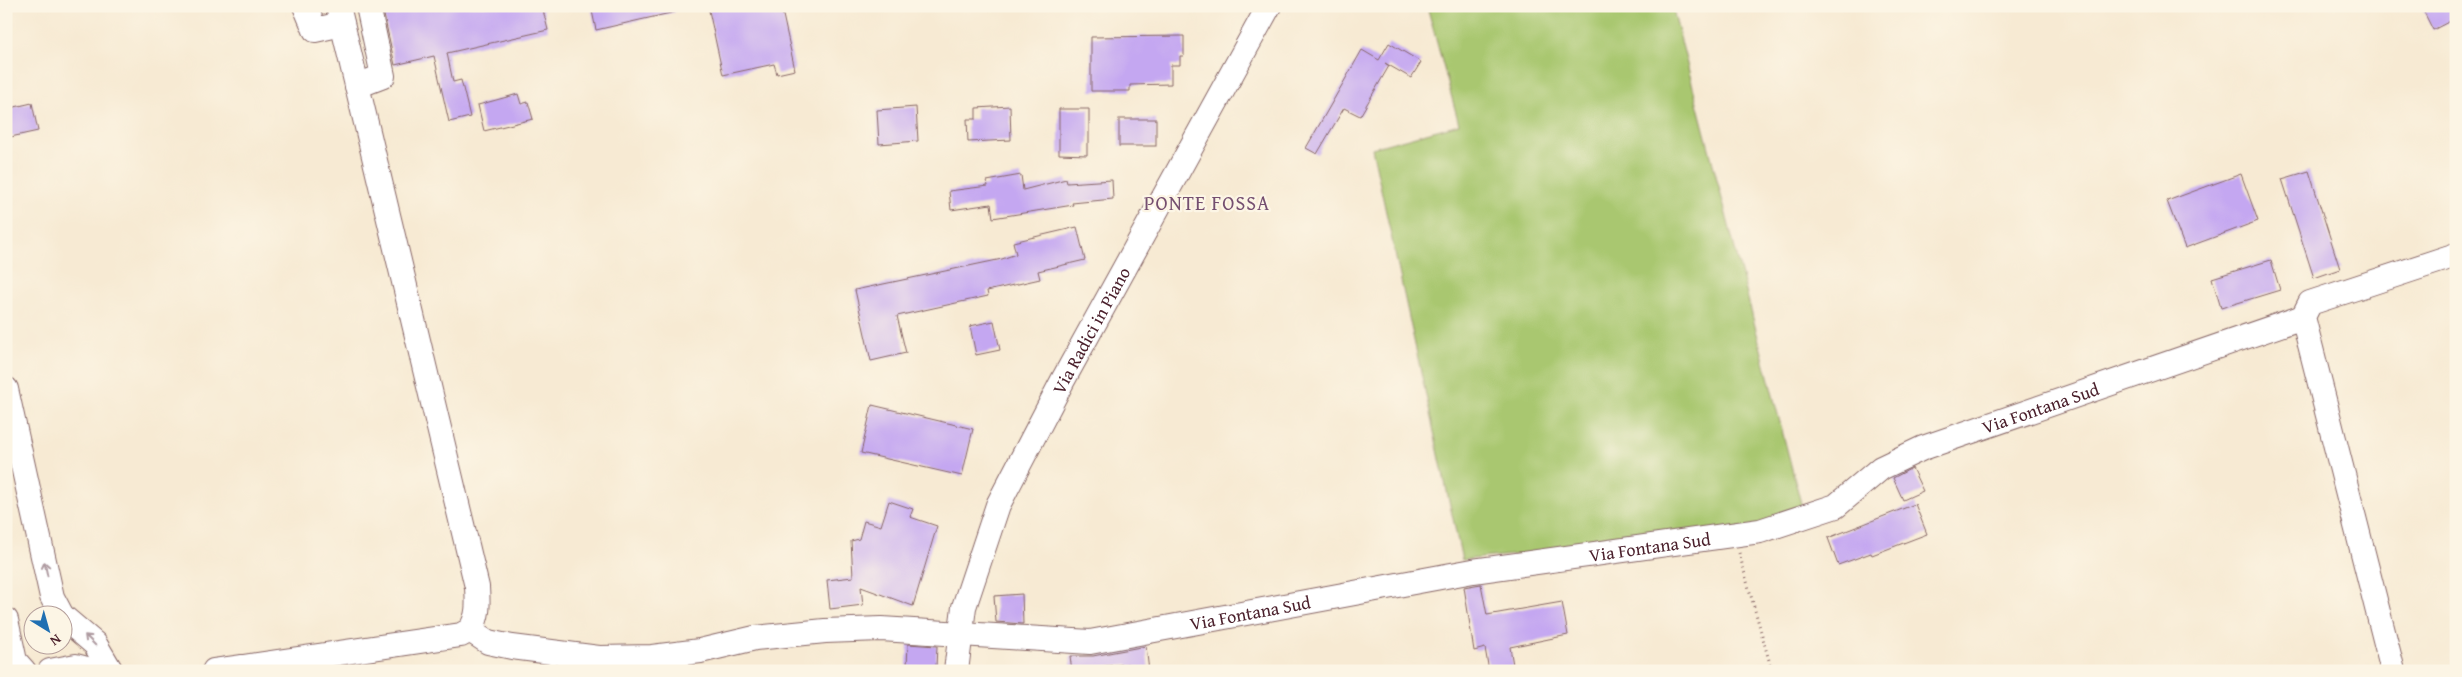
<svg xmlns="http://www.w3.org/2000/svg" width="2462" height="677" viewBox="0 0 2462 677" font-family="'Gentium Book Plus',serif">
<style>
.green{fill:#a9c76f;stroke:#7a734d}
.building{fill:#c4a7f1}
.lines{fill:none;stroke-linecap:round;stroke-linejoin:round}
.minor-casing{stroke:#876666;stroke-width:26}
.path{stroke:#876666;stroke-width:3;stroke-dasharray:1 4;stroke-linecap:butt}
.minor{stroke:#fff;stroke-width:24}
.oneway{stroke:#ae9aa0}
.labels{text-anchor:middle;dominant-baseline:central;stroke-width:4.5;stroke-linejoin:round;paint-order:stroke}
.street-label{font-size:18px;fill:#4a1f2b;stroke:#fcf5e5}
.quarter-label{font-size:20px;letter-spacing:1px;fill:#754f70;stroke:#fcf5e5}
</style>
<rect width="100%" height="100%" fill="#fcf5e5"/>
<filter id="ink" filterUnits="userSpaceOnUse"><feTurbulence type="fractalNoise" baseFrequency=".02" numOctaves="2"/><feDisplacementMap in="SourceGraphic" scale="10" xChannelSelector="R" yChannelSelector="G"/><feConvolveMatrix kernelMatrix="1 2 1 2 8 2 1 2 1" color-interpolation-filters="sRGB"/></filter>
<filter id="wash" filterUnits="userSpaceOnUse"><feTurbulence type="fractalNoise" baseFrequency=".0096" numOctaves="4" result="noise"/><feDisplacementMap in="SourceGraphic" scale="20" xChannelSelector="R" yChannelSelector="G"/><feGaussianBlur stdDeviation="1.12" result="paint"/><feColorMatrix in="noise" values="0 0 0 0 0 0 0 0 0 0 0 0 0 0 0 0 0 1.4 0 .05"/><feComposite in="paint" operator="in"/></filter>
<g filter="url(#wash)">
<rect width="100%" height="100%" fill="#f7ead3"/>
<!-- green -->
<polygon class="green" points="1427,6 1672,6 1804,515 1755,531 1462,560 1372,148 1459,124"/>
<g id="blocks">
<!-- building -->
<g class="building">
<polygon points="382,6 542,6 548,30 447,53 453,82 461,80 470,117 449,122 434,56 395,65"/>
<polygon points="591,6 674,6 675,12 596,30"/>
<polygon points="708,6 781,6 795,70 777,74 774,64 723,75"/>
<polygon points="2421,6 2456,6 2456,18 2433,30"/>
<polygon points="1184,36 1184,56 1180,56 1180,65 1171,65 1171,84 1130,85 1130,91 1091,91 1091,37"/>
<polygon points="1389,43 1421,62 1411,78 1385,63 1389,66 1360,116 1344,108 1317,154 1306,148 1362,50 1379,60"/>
<polygon points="518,94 521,104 528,102 533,119 484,131 478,105"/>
<polygon points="32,103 38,131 6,138 6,109"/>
<polygon points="1010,106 1011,140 968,142 967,119 976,119 976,108"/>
<polygon points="916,107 918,141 879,144 877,110"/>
<polygon points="1059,109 1089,109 1089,143 1087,143 1087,155 1059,154"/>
<rect x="1119" y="119" width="37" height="27"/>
<polygon points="2309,171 2340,269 2314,278 2282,179"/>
<polygon points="2241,174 2258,221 2185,248 2167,201"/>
<polygon points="1021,175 1023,190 1066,179 1067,183 1112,180 1113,199 1072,203 1073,205 993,218 991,204 951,210 949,191 988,186 987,181"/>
<polygon points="1077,227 1085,260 1038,271 1040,279 987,291 988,296 897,316 906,353 871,361 855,290 1002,259 1016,254 1013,242"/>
<polygon points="2271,260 2280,290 2221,308 2212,278"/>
<polygon points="994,321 1000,350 976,355 970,326"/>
<polygon points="872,405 973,429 962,476 861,453"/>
<polygon points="1912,468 1923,491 1903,500 1893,478"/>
<polygon points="889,501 913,509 910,517 937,526 913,606 861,587 863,605 830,609 827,580 853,577 851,541 859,539 864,521 881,526"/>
<polygon points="1915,504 1927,534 1872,555 1871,553 1838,565 1828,538"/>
<polygon points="1481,584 1487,615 1562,602 1568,635 1510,647 1514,671 1489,671 1485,648 1474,651 1464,587"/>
<polygon points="1022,594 1023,624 996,622 994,596"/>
<polygon points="908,644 937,646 936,667 907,666"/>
<polygon points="1146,646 1149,671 1129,671 1128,664 1098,667 1098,671 1072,671 1070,656 1093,656"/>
</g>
</g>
</g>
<g filter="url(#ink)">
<use href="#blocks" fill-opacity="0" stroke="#876666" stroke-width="1"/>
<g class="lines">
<!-- minor casing -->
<g class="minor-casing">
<g id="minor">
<polyline points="305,6 315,30 342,24"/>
<path d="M 338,6 L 477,587 C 478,603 479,617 470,630"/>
<polyline points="357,86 383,76 368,6"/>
<polyline points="6,389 52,597 61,614"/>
<polyline points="62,616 95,644 111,671"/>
<polyline points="6,620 15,661 24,671"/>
<polyline points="50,671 76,666 95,671"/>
<polyline points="214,671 243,667"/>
<path id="s1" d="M 243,671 L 243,667 L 461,635 L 470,630 L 488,642 L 512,647 L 599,658 L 652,657 L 700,651 L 755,638 L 825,631 L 881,629 L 1090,642 L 1473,571 L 1760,531 L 1836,506 L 1881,468 L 1923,448 L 2303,317"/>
<path id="s2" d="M 956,671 L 964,607 L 998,505 L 1063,380 L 1269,6"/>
<polyline points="2393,671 2303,317 2310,303 2456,255"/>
</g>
</g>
<!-- path -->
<polyline class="path" points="1739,553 1772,671"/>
<!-- minor -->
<use href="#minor" class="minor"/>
</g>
<!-- one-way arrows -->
<defs><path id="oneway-shaft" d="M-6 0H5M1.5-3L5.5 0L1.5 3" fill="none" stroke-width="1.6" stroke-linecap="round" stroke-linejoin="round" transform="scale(1.25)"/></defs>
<g class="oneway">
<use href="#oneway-shaft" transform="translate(46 569) rotate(-102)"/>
<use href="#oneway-shaft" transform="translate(90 640) rotate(-135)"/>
</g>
</g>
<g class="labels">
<!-- street labels -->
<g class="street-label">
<text stroke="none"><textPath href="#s2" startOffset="370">Via Radici in Piano</textPath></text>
<text stroke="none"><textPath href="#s1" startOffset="1851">Via Fontana Sud</textPath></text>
<text stroke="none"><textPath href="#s1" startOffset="1430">Via Fontana Sud</textPath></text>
<text stroke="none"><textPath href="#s1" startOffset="1025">Via Fontana Sud</textPath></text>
</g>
<!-- quarter labels -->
<g class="quarter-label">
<text x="1207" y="202">PONTE FOSSA</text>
</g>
</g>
<!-- margin -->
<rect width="2462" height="677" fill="none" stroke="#fcf5e5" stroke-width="25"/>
<!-- north arrow -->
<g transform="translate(48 630) rotate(143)"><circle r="24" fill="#fcf5e5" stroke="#b59f9b"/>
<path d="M0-4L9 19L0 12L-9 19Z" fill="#1f6fb2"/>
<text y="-8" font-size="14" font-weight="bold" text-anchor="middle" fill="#4a1f2b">N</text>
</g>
</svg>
